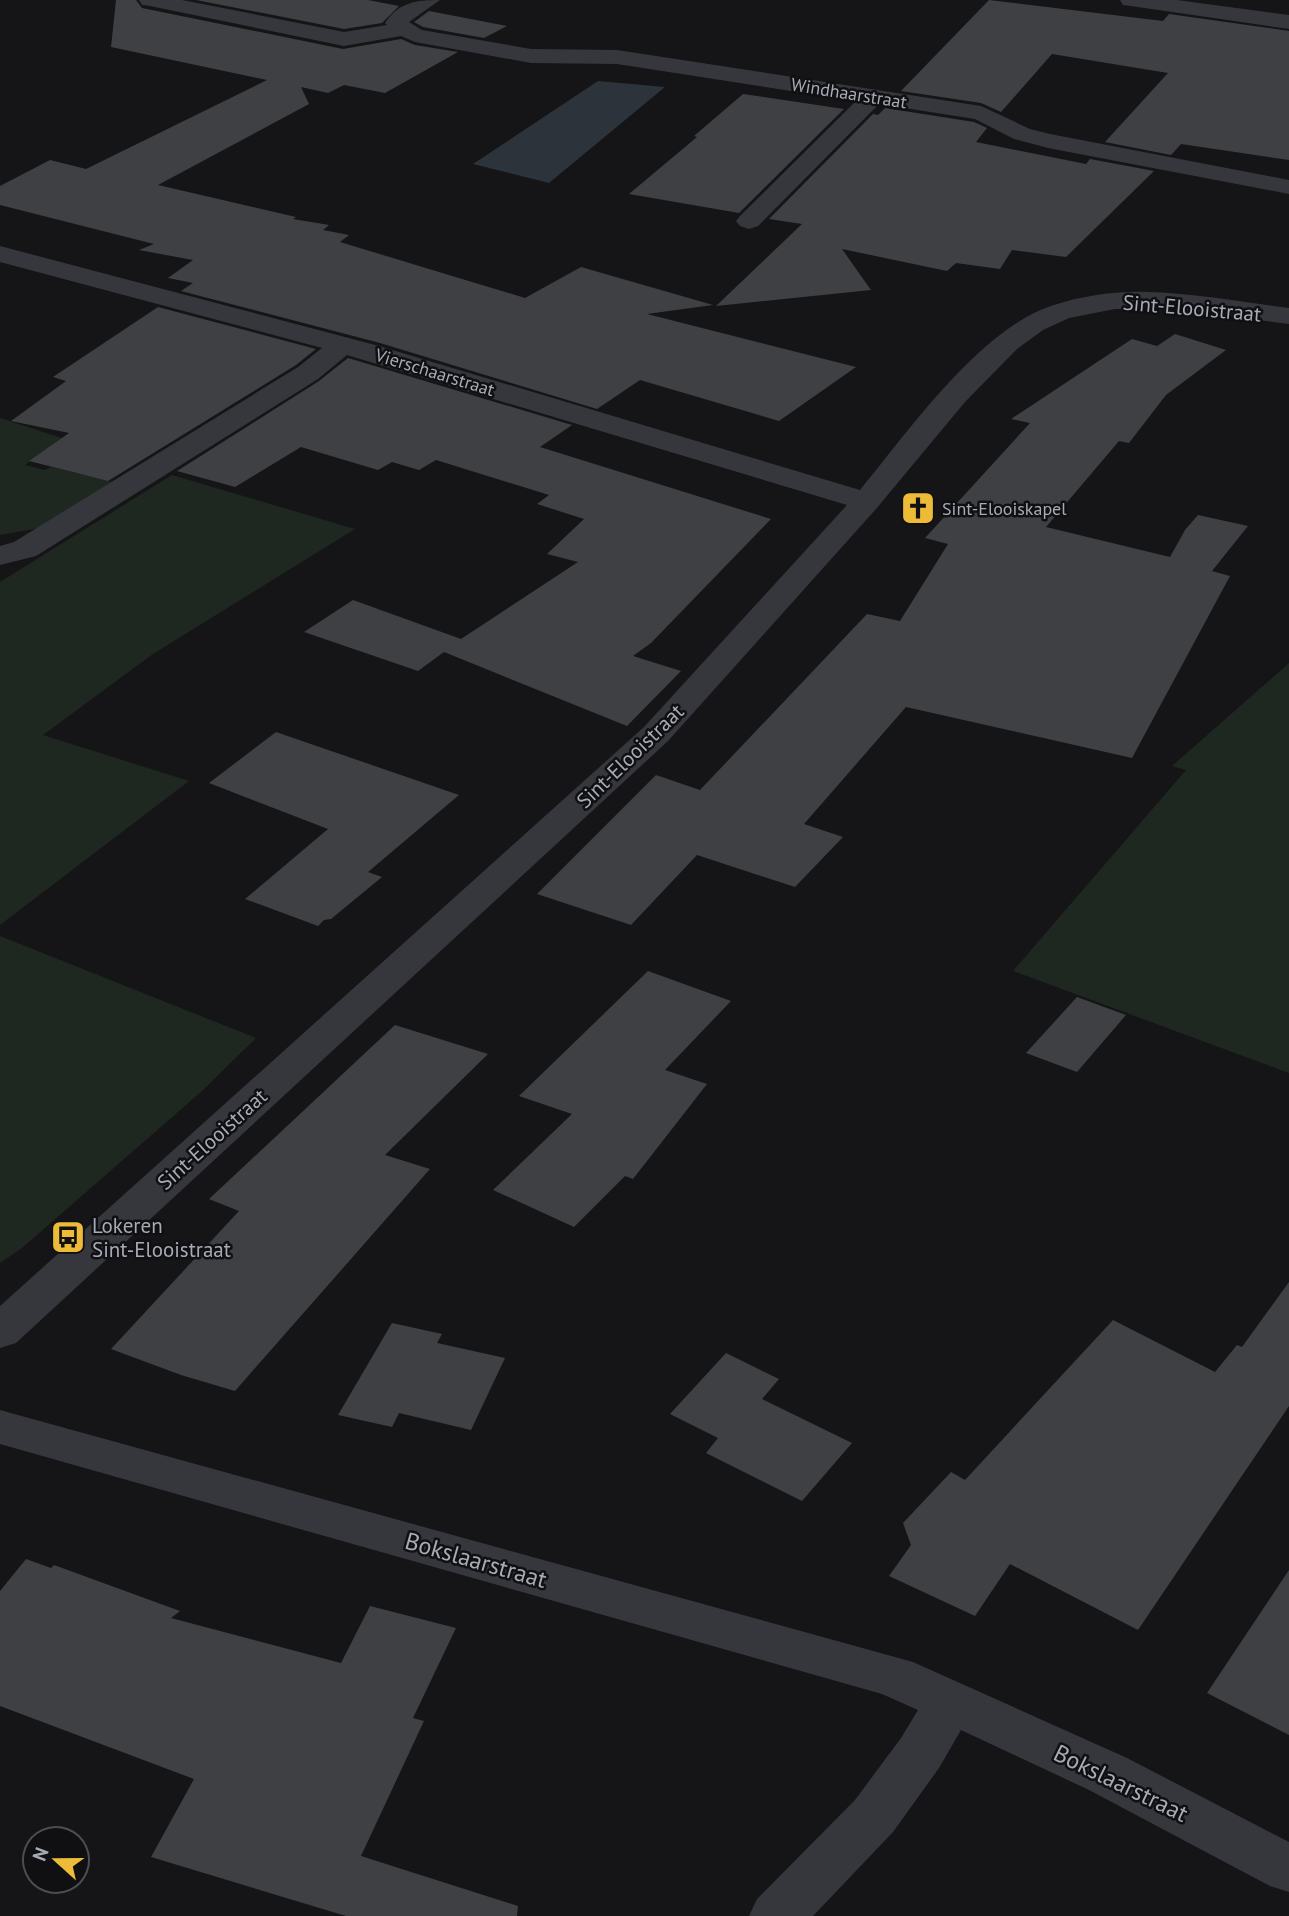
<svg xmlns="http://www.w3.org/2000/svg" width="1289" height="1916" viewBox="0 0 1289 1916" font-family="'PT Sans',sans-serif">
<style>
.green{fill:#1f2721}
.water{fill:#2c333a}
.building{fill:#3f4044}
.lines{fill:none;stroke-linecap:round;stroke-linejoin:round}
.minor{fill:#36373c;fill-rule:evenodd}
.labels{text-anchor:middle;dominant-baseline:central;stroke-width:5;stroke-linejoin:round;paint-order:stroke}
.far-street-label{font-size:18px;fill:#a7abb7;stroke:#101012}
.far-poi-label{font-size:18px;fill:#a7abb7;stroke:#101012;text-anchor:start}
.street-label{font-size:21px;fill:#a7abb7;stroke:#101012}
.poi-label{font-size:21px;fill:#a7abb7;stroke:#101012;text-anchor:start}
.near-street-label{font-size:24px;fill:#a7abb7;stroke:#101012}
</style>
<rect width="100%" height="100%" fill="#151517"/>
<!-- green -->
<g class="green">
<polygon points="0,418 62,438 25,465 45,470 51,467 121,484 51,526 0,535"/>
<polygon points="172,475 355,529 153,654 43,735 189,781 0,925 0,582"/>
<polygon points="1289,663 1289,1073 1013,971 1186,770 1172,766"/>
<polygon points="0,936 256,1038 202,1091 22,1248 0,1263"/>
</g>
<!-- water -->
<polygon class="water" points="598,81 665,87 549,183 473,164"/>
<!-- building -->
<g class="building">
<polygon points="116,0 136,0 142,8 343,49 401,39 415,45 458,52 385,93 344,85 328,93 301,87 309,104 158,185 296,217 293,219 329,225 323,230 349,235 340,242 525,298 581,267 713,305 647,314 856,367 779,421 640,380 597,409 380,343 181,291 193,283 168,278 193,260 139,250 154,244 0,205 0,186 50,160 86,169 267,80 111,47"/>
<polygon points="196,0 368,0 399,6 382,23 344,29"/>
<polygon points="989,0 1163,21 1169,14 1289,31 1289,160 1181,144 1171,155 1105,142 1168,73 1052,54 1001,112 981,103 901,91"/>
<polygon points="429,11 507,26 484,38 423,27 414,22"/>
<polygon points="743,94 844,109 739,213 629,194 697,137 694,136"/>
<polygon points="885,108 974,122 987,128 976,142 1086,164 1090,159 1154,171 1066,257 1012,250 1000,269 956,263 947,271 842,249 871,290 716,306 802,224 769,219 873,114 878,115"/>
<polygon points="158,307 316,349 296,365 108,481 29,461 69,433 11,421 66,381 53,377"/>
<polygon points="1175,334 1226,350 1166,395 1129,443 1119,441 1046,527 1170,557 1185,530 1198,515 1248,526 1212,571 1230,576 1132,758 906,707 804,824 843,837 795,887 697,855 631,925 537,894 656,775 700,790 867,614 900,621 948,544 925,538 1030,423 1011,419 1132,339 1157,346"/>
<polygon points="348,358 572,425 540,447 771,519 651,643 633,656 681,671 627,726 444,652 418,671 304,632 353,600 461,639 578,562 547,554 584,519 537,504 549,495 436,460 419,470 392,462 378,470 301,447 235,487 177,471 319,381"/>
<polygon points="276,732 459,795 368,872 382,877 331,919 324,920 318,926 245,899 328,829 209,783"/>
<polygon points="648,971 731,1001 665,1070 707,1084 633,1179 625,1176 574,1227 493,1190 572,1114 519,1096"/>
<polygon points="1077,997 1126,1015 1077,1072 1026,1053"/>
<polygon points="395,1025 488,1054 385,1155 430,1169 235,1391 181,1375 111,1349 239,1211 209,1199"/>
<polygon points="1289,1282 1289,1406 1138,1630 1010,1564 975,1616 889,1576 911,1545 903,1523 951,1472 965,1480 1113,1320 1215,1372 1237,1345 1242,1347"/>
<polygon points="392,1323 442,1334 437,1343 505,1358 471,1430 399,1413 392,1427 338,1415"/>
<polygon points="726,1353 779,1379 762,1399 852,1443 802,1501 706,1453 718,1438 670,1414"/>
<polygon points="26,1559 51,1568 54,1565 180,1611 171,1618 341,1663 370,1606 456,1628 413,1718 424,1721 361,1856 518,1906 517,1916 346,1916 151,1857 194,1779 0,1706 0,1591"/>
<polygon points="1289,1570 1289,1735 1207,1693"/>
</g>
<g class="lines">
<!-- minor -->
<g class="minor">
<path d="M 139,0 L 182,0 L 344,32 L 387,25 L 385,23 C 399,2 416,0 440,0 L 409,22 L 422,30 L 531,49 L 617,50 L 981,106 L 1030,129 L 1050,134 L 1289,180 L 1289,194 L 1048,148 L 1014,139 L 975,119 L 879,104 L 758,226 L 749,229 L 740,226 L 736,221 L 740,216 L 856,101 L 617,64 L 531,63 L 415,42 L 401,36 L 344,46 L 150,6 L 142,5 Z"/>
<polygon points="1120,0 1177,0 1289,15 1289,29 1131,6 1123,5"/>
<path d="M 0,246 L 379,346 L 860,490 C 908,432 979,330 1051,306 C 1081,296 1114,291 1146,292 C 1194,293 1241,302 1289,308 L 1289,324 L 1174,309 L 1115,309 L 1069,318 L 1043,330 L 1017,349 L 965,402 L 876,509 L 668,741 L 16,1343 L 0,1348 L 0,1306 L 644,727 L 847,505 L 347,355 L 318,379 L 36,556 L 0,565 L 0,546 L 14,542 L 298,367 L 322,348 L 0,262 Z"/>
<polygon points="0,1410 913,1662 1127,1758 1289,1842 1289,1892 1270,1886 1089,1790 961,1730 939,1768 893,1832 813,1916 749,1916 757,1899 855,1800 901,1738 918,1710 882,1694 0,1444"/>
</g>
</g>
<!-- icons -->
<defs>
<g id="church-square" transform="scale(1.75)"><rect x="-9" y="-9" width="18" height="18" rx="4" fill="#edbb37" stroke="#101012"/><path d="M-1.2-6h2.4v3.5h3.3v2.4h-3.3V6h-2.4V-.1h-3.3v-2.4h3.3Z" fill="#111"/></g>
<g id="bus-square" transform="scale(1.75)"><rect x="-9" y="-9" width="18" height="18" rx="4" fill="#edbb37" stroke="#101012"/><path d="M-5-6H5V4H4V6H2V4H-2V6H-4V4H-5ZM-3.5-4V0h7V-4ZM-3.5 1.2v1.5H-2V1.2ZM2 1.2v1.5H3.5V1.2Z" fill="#111"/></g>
</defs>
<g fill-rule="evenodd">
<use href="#church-square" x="918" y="508"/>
<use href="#bus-square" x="68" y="1237"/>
</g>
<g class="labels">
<!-- far-street labels -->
<g class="far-street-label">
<text transform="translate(849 93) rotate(9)">Windhaarstraat</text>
<text transform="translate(435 372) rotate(17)">Vierschaarstraat</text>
</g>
<!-- far-poi labels -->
<g class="far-poi-label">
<text x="942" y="508">Sint-Elooiskapel</text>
</g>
<!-- street labels -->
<g class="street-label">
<text transform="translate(1192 308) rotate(5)">Sint-Elooistraat</text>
<text transform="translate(630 756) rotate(-44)">Sint-Elooistraat</text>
<text transform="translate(212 1139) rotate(-42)">Sint-Elooistraat</text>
</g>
<!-- poi labels -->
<g class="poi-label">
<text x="92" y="1225">Lokeren<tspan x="92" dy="24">Sint-Elooistraat</tspan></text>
</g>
<!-- near-street labels -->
<g class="near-street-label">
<text transform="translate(476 1560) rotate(16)">Bokslaarstraat</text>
<text transform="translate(1121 1783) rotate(26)">Bokslaarstraat</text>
</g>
</g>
<!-- north arrow -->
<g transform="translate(56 1860) rotate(291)"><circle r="33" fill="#101012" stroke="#4c4e54" stroke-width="2"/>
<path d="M0-5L12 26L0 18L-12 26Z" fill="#edbb37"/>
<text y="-10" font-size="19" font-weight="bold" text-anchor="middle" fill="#a7abb7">N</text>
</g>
</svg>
